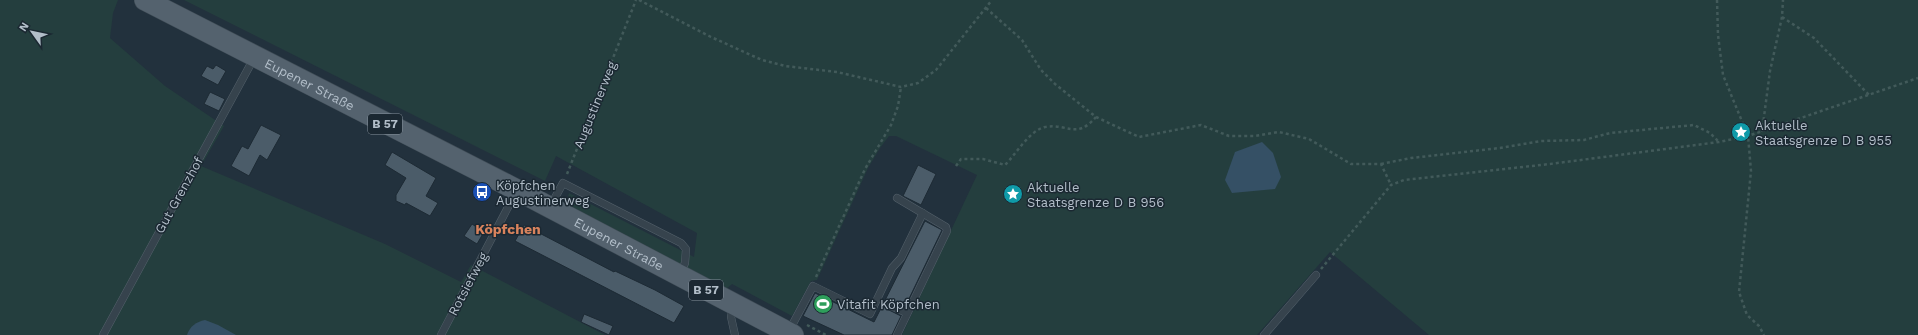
<svg xmlns="http://www.w3.org/2000/svg" width="1918" height="335" viewBox="0 0 1918 335" font-family="'Work Sans',sans-serif">
<style>
.green{fill:#243e3e}
.water{fill:#355065}
.building{fill:#4b5c69;stroke:#1d2a34}
.lines{fill:none;stroke-linecap:round;stroke-linejoin:round}
.lane-casing{stroke:#54616b;stroke-width:8}
.primary-casing{stroke:#3f4c56;stroke-width:22}
.path{stroke:#425a5a;stroke-width:2.5;stroke-dasharray:3 3;stroke-linecap:butt}
.lane{stroke:#36434d;stroke-width:7}
.primary{stroke:#54626e;stroke-width:21}
.labels{text-anchor:middle;dominant-baseline:central;stroke-width:3;stroke-linejoin:round;paint-order:stroke}
.shield{fill:#1b2832;stroke:#85919c;stroke-width:1}
.shield-label{font-size:12px;font-weight:bold;fill:#b2bec9}
.street-label{font-size:13px;fill:#b2bec9;stroke:#1b2832}
.poi-label{font-size:13px;fill:#b2bec9;stroke:#1b2832;text-anchor:start}
.neighbourhood-label{font-size:14px;font-weight:bold;fill:#d9835d;stroke:#1b2832}
</style>
<rect width="100%" height="100%" fill="#22313d"/>
<!-- green -->
<g class="green">
<polygon points="0,0 118,0 113,13 110,38 165,86 224,126 201,166 385,244 461,282 471,265 605,335 0,335"/>
<polygon points="184,0 1918,0 1918,335 1429,335 1330,252 1257,335 902,335 977,175 896,136 889,136 880,148 868,168 817,280 811,281 792,316 732,284 725,290 571,208 566,203 569,193 694,257 697,233 556,156 545,181"/>
</g>
<!-- water -->
<g class="water">
<polygon points="1262,142 1273,153 1281,177 1275,189 1232,193 1225,180 1235,152"/>
<path d="M 205,320 L 218,325 L 236,335 L 187,335 C 190,326 196,322 205,320 Z"/>
</g>
<!-- building -->
<g class="building">
<polygon points="216,65 226,71 218,85 201,76 207,66 213,69"/>
<polygon points="210,92 225,99 219,111 204,104"/>
<polygon points="261,125 281,135 267,160 260,155 249,176 231,166 242,146 248,149"/>
<polygon points="392,152 436,178 426,196 438,203 430,216 406,203 405,205 396,201 396,195 406,178 385,165"/>
<polygon points="918,165 936,174 921,205 903,196"/>
<polygon points="925,221 942,230 905,307 891,300 885,303 885,308 901,316 892,335 844,335 803,316 815,293 874,322"/>
<polygon points="472,224 484,232 477,244 464,236"/>
<polygon points="524,225 614,272 615,271 655,290 684,306 674,323 515,241"/>
<polygon points="584,314 613,326 609,335 581,322"/>
</g>
<g class="lines">
<!-- lane casing -->
<g class="lane-casing">
<g id="lane">
<polyline points="897,198 946,227 947,231 897,335"/>
<polyline points="551,205 563,183 681,243 686,249 685,263 680,274"/>
<polyline points="889,305 907,313"/>
<polyline points="733,306 731,317 735,335"/>
<polyline points="789,331 813,286 870,314 892,268 901,258 923,213"/>
<polyline points="103,335 254,58"/>
<polyline points="441,335 516,192"/>
<polyline points="1264,335 1316,275"/>
</g>
</g>
<!-- primary casing -->
<g class="primary-casing">
<g id="primary">
<path id="s1" d="M 145,0 L 517,190 L 793,335"/>
</g>
</g>
<!-- path -->
<g class="path">
<polyline points="639,0 711,37 762,60 785,66 837,72 901,87 918,83 936,70 992,0"/>
<polyline points="1717,0 1718,35 1723,75 1748,136 1751,171 1739,292 1747,315 1759,326 1764,335"/>
<polyline points="986,8 1022,40 1041,70 1055,84 1096,117 1139,137 1201,125 1229,136 1255,136 1279,132 1309,139 1351,164 1381,164 1391,185"/>
<polyline points="1782,17 1814,38 1869,95"/>
<polyline points="1762,132 1770,71 1782,17 1783,0"/>
<polyline points="1381,164 1411,158 1500,148 1541,141 1584,140 1610,133 1694,125 1710,133 1719,142"/>
<path d="M 956,166 L 961,159 L 983,159 L 1005,165 C 1016,154 1030,130 1045,127 C 1068,123 1076,140 1096,117"/>
<polyline points="567,174 636,0"/>
<polyline points="1321,269 1391,185 1404,180 1550,164 1719,142 1748,136 1918,78"/>
<polyline points="816,277 865,169 891,125 898,106 901,87"/>
<polyline points="807,325 826,335"/>
</g>
<!-- lane -->
<use href="#lane" class="lane"/>
<!-- primary -->
<use href="#primary" class="primary"/>
</g>
<!-- icons -->
<defs>
<g id="sight-disc" transform="scale(1)"><circle r="9.5" fill="#0f9aa8" stroke="#1b2832"/><path d="M0-6L1.8-2.2L6-1.7L2.9 1.2L3.7 5.4L0 3.3L-3.7 5.4L-2.9 1.2L-6-1.7L-1.8-2.2Z" fill="#fff"/></g>
<g id="bus-disc" transform="scale(1)"><circle r="9.5" fill="#1a4fb4" stroke="#1b2832"/><path d="M-5-6H5V4H4V6H2V4H-2V6H-4V4H-5ZM-3.5-4V0h7V-4ZM-3.5 1.2v1.5H-2V1.2ZM2 1.2v1.5H3.5V1.2Z" fill="#fff"/></g>
<g id="stadium-disc" transform="scale(1)"><circle r="9.5" fill="#2e9e5b" stroke="#1b2832"/><path d="M0-5a6.5 5 0 1 0 0 10a6.5 5 0 1 0 0-10ZM-3.5-1.8h7v3.6h-7Z" fill="#fff"/></g>
</defs>
<g fill-rule="evenodd">
<use href="#sight-disc" x="1741" y="132"/>
<use href="#bus-disc" x="482" y="192"/>
<use href="#sight-disc" x="1013" y="194"/>
<use href="#stadium-disc" x="823" y="304"/>
</g>
<g class="labels">
<!-- shield labels -->
<g class="shield">
<rect x="368" y="114" width="34" height="20" rx="3"/>
<rect x="689" y="280" width="34" height="20" rx="3"/>
</g>
<g class="shield-label">
<text x="385" y="124">B 57</text>
<text x="706" y="290">B 57</text>
</g>
<!-- street labels -->
<g class="street-label">
<text stroke="none"><textPath href="#s1" startOffset="185">Eupener Straße</textPath></text>
<text transform="translate(595 105) rotate(-68)">Augustinerweg</text>
<text transform="translate(179 195) rotate(-61)">Gut Grenzhof</text>
<text stroke="none"><textPath href="#s1" startOffset="533">Eupener Straße</textPath></text>
<text transform="translate(468 284) rotate(-62)">Rotsiefweg</text>
</g>
<!-- poi labels -->
<g class="poi-label">
<text x="1755" y="125">Aktuelle<tspan x="1755" dy="15">Staatsgrenze D B 955</tspan></text>
<text x="496" y="185">Köpfchen<tspan x="496" dy="15">Augustinerweg</tspan></text>
<text x="1027" y="187">Aktuelle<tspan x="1027" dy="15">Staatsgrenze D B 956</tspan></text>
<text x="837" y="304">Vitafit Köpfchen</text>
</g>
<!-- neighbourhood labels -->
<g class="neighbourhood-label">
<text x="508" y="229">Köpfchen</text>
</g>
</g>
<!-- north arrow -->
<g transform="translate(32 32) rotate(303)" stroke="#1b2832" stroke-width="3" paint-order="stroke">
<path d="M0-3L7 15L0 10L-7 15Z" fill="#b2bec9"/>
<text y="-6" font-size="11" font-weight="bold" text-anchor="middle" fill="#b2bec9">N</text>
</g>
</svg>
